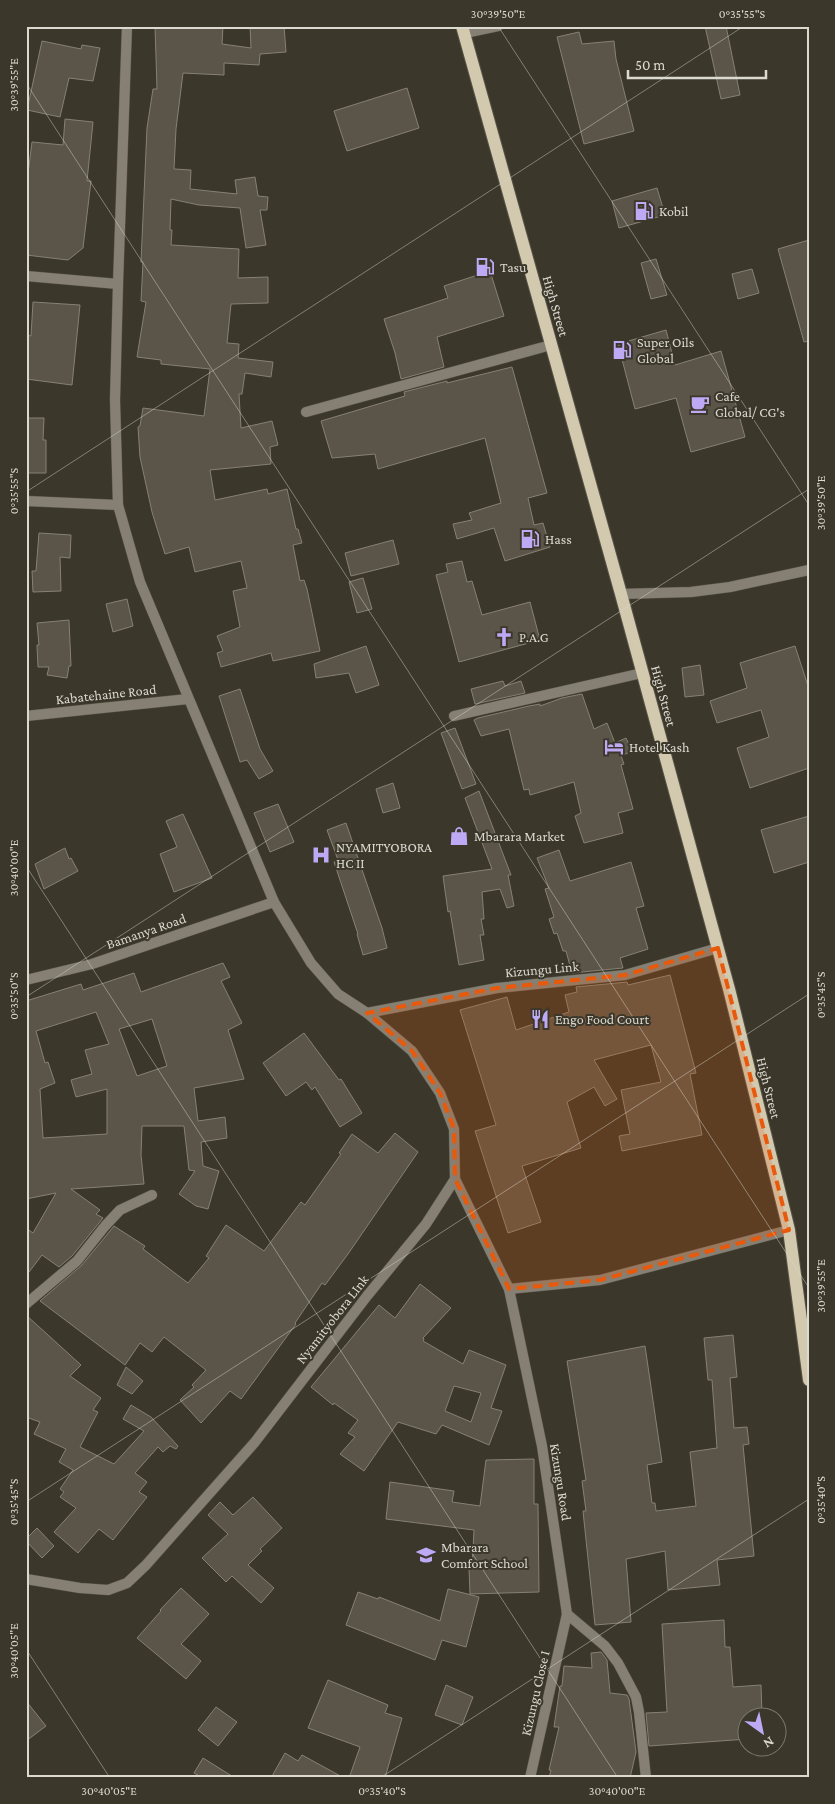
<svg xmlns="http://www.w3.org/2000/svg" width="835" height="1804" viewBox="0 0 835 1804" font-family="'Crimson Pro',serif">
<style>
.building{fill:#5a5548;stroke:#868173;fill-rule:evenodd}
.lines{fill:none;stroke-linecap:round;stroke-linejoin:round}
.service-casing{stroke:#585448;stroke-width:11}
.minor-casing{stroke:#585448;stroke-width:11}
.tertiary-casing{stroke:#585448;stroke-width:11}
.primary-casing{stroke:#585448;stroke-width:14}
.service{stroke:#858073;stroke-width:10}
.minor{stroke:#858073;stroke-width:10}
.tertiary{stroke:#858073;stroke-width:10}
.primary{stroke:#d2c9af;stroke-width:12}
.marked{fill:#e8590c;fill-opacity:0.2;stroke:#e8590c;stroke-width:4;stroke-dasharray:10 6;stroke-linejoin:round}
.ticks{fill:none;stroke:#dcd9d1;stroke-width:1;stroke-opacity:0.45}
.labels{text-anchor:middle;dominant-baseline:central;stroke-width:4;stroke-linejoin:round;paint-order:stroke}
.poi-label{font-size:14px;fill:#dcd9d1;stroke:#3b372a;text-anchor:start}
.street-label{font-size:14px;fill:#dcd9d1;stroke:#3b372a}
.neatline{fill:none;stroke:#dcd9d1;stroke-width:2}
.ticks-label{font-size:12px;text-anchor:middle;fill:#dcd9d1}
</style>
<rect width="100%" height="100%" fill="#3b372a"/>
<!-- building -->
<g class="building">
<polygon points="155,26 223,26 222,44 251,48 250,26 284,26 286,52 260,54 259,65 224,63 224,75 183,73 176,129 174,169 191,170 190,189 237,194 235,180 255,177 258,196 268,197 267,210 260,210 266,245 246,248 240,208 199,205 171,199 170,230 172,230 171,245 239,249 238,278 268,277 268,303 231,304 227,343 239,344 238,358 273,362 271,377 245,373 242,394 239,394 241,428 272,421 278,445 270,447 271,464 210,470 215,500 267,489 268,494 287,489 296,529 298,529 302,543 293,545 300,581 304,580 307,589 320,651 273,661 271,653 221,667 217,653 223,651 217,636 240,627 233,591 247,588 241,561 195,572 189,547 165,554 152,512 140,457 138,427 140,426 143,408 204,416 210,369 161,364 161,360 137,357 146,302 141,301 143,262 141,262 147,128 153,89 157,89"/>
<polygon points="705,26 726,26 740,95 721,99"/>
<polygon points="579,32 582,44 614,41 616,59 634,131 584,144 557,37"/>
<polygon points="42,41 81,49 82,45 100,48 93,81 69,78 60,117 27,110"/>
<polygon points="407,88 419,128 347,151 334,111"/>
<polygon points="65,119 93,122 87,181 91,181 83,248 68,260 26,255 26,190 32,142 63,145"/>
<polygon points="657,188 665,215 619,228 612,201"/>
<polygon points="809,240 809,341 804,342 778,249"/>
<polygon points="656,259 667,295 651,299 641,263"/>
<polygon points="752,269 759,293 738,299 732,274"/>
<polygon points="490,271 504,316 437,337 444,367 401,379 395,353 384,319 448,298 444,286"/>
<polygon points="33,302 80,305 72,385 26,379 26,335 31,336"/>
<polygon points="666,330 675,365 721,351 745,437 691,452 676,398 635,409 618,344"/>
<polygon points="512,367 547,493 528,498 534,525 543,523 550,547 505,561 494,528 457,539 453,524 472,520 469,513 501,503 485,438 378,469 375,454 332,458 321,421 405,396 404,392 447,381 447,383"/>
<polygon points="26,418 44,418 43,440 46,440 46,473 26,473"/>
<polygon points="39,533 71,535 70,558 60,557 61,591 33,592 32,571 36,571"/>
<polygon points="393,540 399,564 351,576 345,553"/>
<polygon points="462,561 467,582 472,581 482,615 530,602 540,640 459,662 436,575 448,572 446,564"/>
<polygon points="363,578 372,609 357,613 349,582"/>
<polygon points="127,599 133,626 113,632 106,604"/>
<polygon points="69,620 71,666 69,666 67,678 47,675 49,667 38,667 37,645 39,645 37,623"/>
<polygon points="366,646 379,685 356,693 349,673 316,678 314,664"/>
<polygon points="795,646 809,689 809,768 750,788 737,748 769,737 761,710 717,723 710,701 747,688 740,663"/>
<polygon points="700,665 704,695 685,697 682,668"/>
<polygon points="503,681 505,686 521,681 525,693 475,704 471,689"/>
<polygon points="240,689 260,749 273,771 259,779 247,760 240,762 219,696"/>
<polygon points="582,694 594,729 607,723 615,743 626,738 632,751 621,756 624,764 621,765 633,809 618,813 623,833 584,843 575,816 581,813 574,782 530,795 529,789 524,790 509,729 481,736 474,720 478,718 529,706 540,704 540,706 562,698"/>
<polygon points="455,728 476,784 462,789 441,733"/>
<polygon points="393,783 400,808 383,813 376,789"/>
<polygon points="479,791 511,875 508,875 514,906 507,908 500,889 482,892 484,919 481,919 484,935 480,935 484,960 459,965 450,911 448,912 443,876 492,869 465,798"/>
<polygon points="278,804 294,842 270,852 254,813"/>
<polygon points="183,814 212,878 174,892 160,854 177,847 166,821"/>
<polygon points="809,816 809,862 774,873 761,830"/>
<polygon points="346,823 382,928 387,948 363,955 357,934 358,934 334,862 338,860 327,830"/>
<polygon points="65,848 69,859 71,858 78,871 44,889 35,864"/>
<polygon points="559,850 570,881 631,862 644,906 636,908 648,949 620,958 623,968 572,973 566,951 563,951 557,933 554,934 549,919 554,917 545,889 549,888 537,858"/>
<path d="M 223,963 L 230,977 L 221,981 L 242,1023 L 228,1030 L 244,1079 L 194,1088 L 198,1121 L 225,1117 L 227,1138 L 201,1142 L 203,1166 L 219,1171 L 208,1209 L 196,1206 L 179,1194 L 195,1171 L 189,1170 L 184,1126 L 142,1126 L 141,1155 L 144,1184 L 71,1189 L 100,1210 L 96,1214 L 103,1218 L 72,1256 L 59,1267 L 42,1255 L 26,1276 L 26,1228 L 33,1233 L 56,1193 L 26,1199 L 26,1001 L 81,984 L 83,990 L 134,973 L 141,992 ZM 96,1012 L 109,1044 L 85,1050 L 92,1074 L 71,1080 L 76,1097 L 107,1089 L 107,1134 L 43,1138 L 40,1089 L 55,1083 L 48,1062 L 45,1063 L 36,1031 ZM 152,1019 L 167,1066 L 137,1076 L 119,1029 Z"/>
<polygon points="670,975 696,1073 690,1074 702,1135 622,1151 619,1136 630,1134 621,1090 661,1082 651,1045 594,1060 617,1099 605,1106 594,1087 567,1102 581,1148 522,1166 541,1222 508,1233 475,1131 496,1125 460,1010 507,997 516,1030 569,1012 565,995 577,992 576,987 627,982 628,985"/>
<polygon points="304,1033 339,1080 341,1079 362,1113 340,1127 315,1087 312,1090 306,1082 286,1096 263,1063"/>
<polygon points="395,1133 418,1152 348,1254 325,1285 322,1283 295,1323 296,1324 241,1399 230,1391 201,1423 180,1400 194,1387 192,1385 206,1370 164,1337 152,1352 140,1343 125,1365 40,1301 82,1265 114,1226 145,1246 143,1249 188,1283 209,1258 206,1256 226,1225 264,1251 301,1202 305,1205 341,1154 339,1153 352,1134 378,1153"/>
<path d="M 420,1284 L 451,1308 L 423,1338 L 424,1339 L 423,1341 L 463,1364 L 469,1350 L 506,1365 L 491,1408 L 502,1411 L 489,1445 L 442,1425 L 436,1434 L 398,1422 L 364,1471 L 340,1454 L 355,1437 L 348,1433 L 358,1420 L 334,1403 L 333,1405 L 311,1387 L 379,1305 L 395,1318 ZM 454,1386 L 481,1393 L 471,1422 L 445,1411 Z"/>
<polygon points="26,1315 81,1365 70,1376 101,1398 93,1410 98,1412 80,1447 114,1464 144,1431 123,1419 131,1405 151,1417 178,1446 176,1449 170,1446 163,1452 158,1447 135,1473 147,1482 139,1492 147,1497 113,1540 99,1529 78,1553 54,1532 76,1508 60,1497 64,1492 60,1489 73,1470 59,1462 66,1449 34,1434 40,1422 26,1417"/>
<polygon points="733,1335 737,1377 730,1378 734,1428 747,1427 749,1444 743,1445 754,1556 717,1560 720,1585 668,1590 665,1551 626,1559 631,1622 595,1625 583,1511 586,1511 582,1481 586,1480 567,1361 645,1346 662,1462 647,1465 652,1503 655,1503 656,1511 696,1506 690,1452 717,1448 712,1380 708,1380 704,1338"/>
<polygon points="126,1367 143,1381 132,1394 117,1385"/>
<polygon points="534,1459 534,1504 538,1504 539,1592 470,1594 469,1568 472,1568 474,1530 386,1519 390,1482 454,1491 452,1502 480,1506 486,1460"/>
<polygon points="253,1497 282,1528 260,1549 262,1551 248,1565 274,1588 261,1603 232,1576 226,1582 202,1558 228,1534 208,1515 220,1502 233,1515"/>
<polygon points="37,1528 54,1546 42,1558 26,1541 26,1539"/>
<polygon points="181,1588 209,1614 181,1644 201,1661 186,1679 137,1638 161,1611 160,1610"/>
<polygon points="448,1589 479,1597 466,1647 442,1640 435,1660 346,1625 358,1592 378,1599 379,1597 440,1621"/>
<polygon points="724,1620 725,1647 730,1647 733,1687 761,1685 762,1716 748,1716 748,1739 649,1746 646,1713 667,1712 662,1624"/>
<polygon points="601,1652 607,1660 610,1693 627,1695 629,1699 636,1752 630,1778 549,1778 551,1770 549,1770 559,1727 554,1727 560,1686 562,1686 564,1666 592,1668 591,1653"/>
<polygon points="328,1680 388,1705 385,1713 402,1718 385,1778 349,1778 360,1747 308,1728"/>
<polygon points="446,1685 473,1697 462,1725 435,1715"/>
<polygon points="26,1701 46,1726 26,1741"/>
<polygon points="216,1707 237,1722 218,1746 198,1730"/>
<polygon points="285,1753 298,1761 302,1755 344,1778 271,1778"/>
<polygon points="203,1758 235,1778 203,1778 194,1773"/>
</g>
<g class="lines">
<!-- service casing -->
<g class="service-casing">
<polyline id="service" points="306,412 551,345"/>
</g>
<!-- minor casing -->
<g class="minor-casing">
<g id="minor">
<polyline points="26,276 118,284"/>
<polyline points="26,501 118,505"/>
<polyline points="621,594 691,592 730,587 809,570"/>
<polyline points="26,716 188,699"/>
<polyline points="454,716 642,673"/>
<polyline points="26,980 92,964 274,902"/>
<polyline points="367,1013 497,988 625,975 718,948"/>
<polyline points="455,1179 509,1289 542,1446 567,1614 605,1646 618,1663 636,1697 639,1712 646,1778"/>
<polyline points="509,1289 600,1280 789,1230"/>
<polyline points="26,1304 77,1261 105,1226 120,1210 152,1195"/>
<polyline points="26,1579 80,1588 108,1590 127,1583 146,1565 255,1442 367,1296 426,1224 455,1179 454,1129 440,1093 412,1051 367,1013 338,994 311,963 274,902 140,582 118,505 115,400 118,284 127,26"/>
<polyline points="530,1778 567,1614"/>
</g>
</g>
<!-- tertiary casing -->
<g class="tertiary-casing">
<polyline id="tertiary" points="465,33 498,26"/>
</g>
<!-- primary casing -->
<g class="primary-casing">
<polyline id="primary" points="462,26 621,594 729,989 789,1230 809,1380"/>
</g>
<!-- service -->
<use href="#service" class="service"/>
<!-- minor -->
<use href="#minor" class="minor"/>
<!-- tertiary -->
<use href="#tertiary" class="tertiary"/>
<!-- primary -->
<use href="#primary" class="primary"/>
</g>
<!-- marked area -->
<path class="marked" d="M 718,948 L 789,1230 L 600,1280 L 509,1289 L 455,1179 L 454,1129 L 440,1093 L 412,1051 L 367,1013 L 497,988 L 625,975 Z"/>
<!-- ticks -->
<path class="ticks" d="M 498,26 L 809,505M 26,83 L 809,1288M 26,492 L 744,26M 26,866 L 618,1778M 26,997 L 809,489M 26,1502 L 809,994M 26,1649 L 110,1778M 380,1778 L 809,1499"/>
<!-- icons -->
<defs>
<g id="fuel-bare" transform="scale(1.5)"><path d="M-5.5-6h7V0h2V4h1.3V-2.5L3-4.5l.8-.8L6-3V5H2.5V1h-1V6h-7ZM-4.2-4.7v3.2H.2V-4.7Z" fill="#bea9f5" stroke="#3b372a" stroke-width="2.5" paint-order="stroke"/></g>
<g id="cafe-bare" transform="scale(1.5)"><path d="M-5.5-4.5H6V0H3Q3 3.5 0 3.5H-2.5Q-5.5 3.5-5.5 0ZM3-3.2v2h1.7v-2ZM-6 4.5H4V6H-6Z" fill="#bea9f5" stroke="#3b372a" stroke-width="2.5" paint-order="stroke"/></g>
<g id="church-bare" transform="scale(1.5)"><path d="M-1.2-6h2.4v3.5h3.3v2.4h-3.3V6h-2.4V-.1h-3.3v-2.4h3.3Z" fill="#bea9f5" stroke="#3b372a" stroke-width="2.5" paint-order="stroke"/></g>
<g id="hotel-bare" transform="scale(1.5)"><path d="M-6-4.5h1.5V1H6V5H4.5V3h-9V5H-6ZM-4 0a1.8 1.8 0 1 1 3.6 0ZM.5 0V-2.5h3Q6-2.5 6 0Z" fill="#bea9f5" stroke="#3b372a" stroke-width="2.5" paint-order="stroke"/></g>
<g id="shop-bare" transform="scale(1.5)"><path d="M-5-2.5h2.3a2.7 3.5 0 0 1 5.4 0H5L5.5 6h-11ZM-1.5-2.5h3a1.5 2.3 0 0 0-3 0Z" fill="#bea9f5" stroke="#3b372a" stroke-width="2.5" paint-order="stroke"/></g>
<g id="hospital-bare" transform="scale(1.5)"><path d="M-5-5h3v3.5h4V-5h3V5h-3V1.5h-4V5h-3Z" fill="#bea9f5" stroke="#3b372a" stroke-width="2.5" paint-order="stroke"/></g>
<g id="restaurant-bare" transform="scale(1.5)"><path d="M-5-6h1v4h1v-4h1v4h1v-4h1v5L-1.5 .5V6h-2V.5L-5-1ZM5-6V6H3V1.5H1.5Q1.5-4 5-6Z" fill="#bea9f5" stroke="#3b372a" stroke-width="2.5" paint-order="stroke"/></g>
<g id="school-bare" transform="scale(1.5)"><path d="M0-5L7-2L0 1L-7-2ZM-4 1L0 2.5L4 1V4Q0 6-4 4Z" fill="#bea9f5" stroke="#3b372a" stroke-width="2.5" paint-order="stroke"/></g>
</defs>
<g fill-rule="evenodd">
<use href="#fuel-bare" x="644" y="211"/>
<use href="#fuel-bare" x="485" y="267"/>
<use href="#fuel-bare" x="622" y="350"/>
<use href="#cafe-bare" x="700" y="404"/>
<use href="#fuel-bare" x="530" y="539"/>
<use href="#church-bare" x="504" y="637"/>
<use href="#hotel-bare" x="614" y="747"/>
<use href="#shop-bare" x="459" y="836"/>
<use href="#hospital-bare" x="321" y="855"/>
<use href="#restaurant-bare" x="540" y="1019"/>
<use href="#school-bare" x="426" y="1555"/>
</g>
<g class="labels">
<!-- poi labels -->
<g class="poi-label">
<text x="659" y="211">Kobil</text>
<text x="500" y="267">Tasu</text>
<text x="637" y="342">Super Oils<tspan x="637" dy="16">Global</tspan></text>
<text x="715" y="396">Cafe<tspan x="715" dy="16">Global/ CG's</tspan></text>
<text x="545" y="539">Hass</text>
<text x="519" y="637">P.A.G</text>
<text x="629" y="747">Hotel Kash</text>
<text x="474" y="836">Mbarara Market</text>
<text x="336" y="847">NYAMITYOBORA<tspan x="336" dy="16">HC II</tspan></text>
<text x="555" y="1019">Engo Food Court</text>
<text x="441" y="1547">Mbarara<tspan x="441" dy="16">Comfort School</tspan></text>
</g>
<!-- street labels -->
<g class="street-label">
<text transform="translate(556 306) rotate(74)">High Street</text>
<text transform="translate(106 694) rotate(-6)">Kabatehaine Road</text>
<text transform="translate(664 696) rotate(75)">High Street</text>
<text transform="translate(146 931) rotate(-19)">Bamanya Road</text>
<text transform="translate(542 969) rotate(-5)">Kizungu Link</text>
<text transform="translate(769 1088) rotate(76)">High Street</text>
<text transform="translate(332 1319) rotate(-52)">Nyamityobora LInk</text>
<text transform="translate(561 1482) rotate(81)">Kizungu Road</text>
<text transform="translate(535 1693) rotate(-77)">Kizungu Close I</text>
</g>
</g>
<!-- border -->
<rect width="835" height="1804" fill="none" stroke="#3b372a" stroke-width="55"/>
<!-- north arrow -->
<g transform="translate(762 1732) rotate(147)"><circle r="24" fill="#3b372a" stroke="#7b786d"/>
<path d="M0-4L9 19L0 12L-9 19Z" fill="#bea9f5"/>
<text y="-8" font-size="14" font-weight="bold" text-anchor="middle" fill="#dcd9d1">N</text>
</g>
<!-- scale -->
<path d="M628 70v8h138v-8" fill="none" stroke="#dcd9d1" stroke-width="2.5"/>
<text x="635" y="70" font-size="15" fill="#dcd9d1" stroke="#3b372a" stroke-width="4" paint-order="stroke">50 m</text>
<rect x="28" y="28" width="780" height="1748" class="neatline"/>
<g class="ticks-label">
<text x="498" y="18">30°39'50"E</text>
<text x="742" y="18">0°35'55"S</text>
<text transform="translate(14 85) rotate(-90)" y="4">30°39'55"E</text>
<text transform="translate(14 491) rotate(-90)" y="4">0°35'55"S</text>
<text transform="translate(821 503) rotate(-90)" y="4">30°39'50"E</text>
<text transform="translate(14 868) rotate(-90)" y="4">30°40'00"E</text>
<text transform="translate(821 995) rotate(-90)" y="4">0°35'45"S</text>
<text transform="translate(14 996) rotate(-90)" y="4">0°35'50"S</text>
<text transform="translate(821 1286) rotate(-90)" y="4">30°39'55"E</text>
<text transform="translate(821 1500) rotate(-90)" y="4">0°35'40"S</text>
<text transform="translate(14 1502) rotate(-90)" y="4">0°35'45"S</text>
<text transform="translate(14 1651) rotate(-90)" y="4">30°40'05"E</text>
<text x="109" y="1795">30°40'05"E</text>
<text x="382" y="1795">0°35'40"S</text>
<text x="617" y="1795">30°40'00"E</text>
</g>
</svg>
